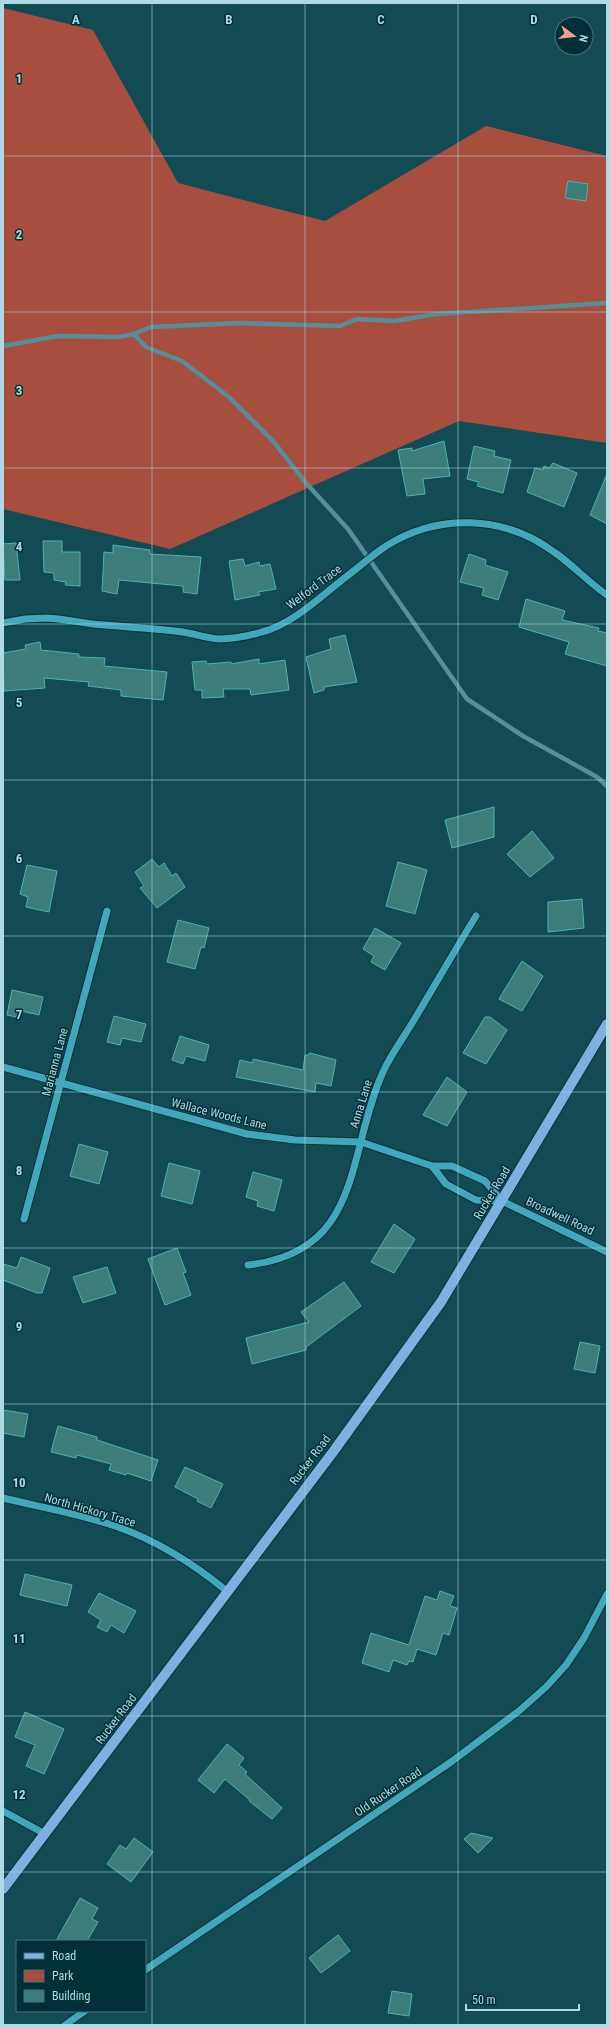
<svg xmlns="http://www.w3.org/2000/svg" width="610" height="2028" viewBox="0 0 610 2028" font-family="'Roboto Condensed',sans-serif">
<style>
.green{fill:#a74e3e}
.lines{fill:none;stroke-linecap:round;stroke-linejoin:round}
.stream{stroke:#568f9a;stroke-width:4.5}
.building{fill:#3c7d7a;stroke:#4bb5b0}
.minor-casing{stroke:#0e2e34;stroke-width:9}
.major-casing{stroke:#0e2e34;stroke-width:12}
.minor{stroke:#41a8bb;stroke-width:7}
.major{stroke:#7cb1e1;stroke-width:10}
.grid{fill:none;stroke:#addae3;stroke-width:1;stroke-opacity:0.55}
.labels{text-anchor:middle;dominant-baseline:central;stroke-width:3;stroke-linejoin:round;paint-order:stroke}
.street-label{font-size:12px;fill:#addae3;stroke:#002f37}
.grid-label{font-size:13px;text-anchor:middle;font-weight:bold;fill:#addae3;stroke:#002f37;stroke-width:3;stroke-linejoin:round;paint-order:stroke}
</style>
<rect width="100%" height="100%" fill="#124b54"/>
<!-- green -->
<polygon class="green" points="3,8 93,30 178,183 325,221 486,126 607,156 607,443 459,421 170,549 3,509"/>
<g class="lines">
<!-- stream -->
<g class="stream">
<polyline points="134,334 146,347 182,361 229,397 273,441 306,483 348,529 467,699 523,736 597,777 607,786"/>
<polyline points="3,346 58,336 119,337 134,334 151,327 240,323 340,326 357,319 394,321 437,314 607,303"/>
</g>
</g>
<!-- building -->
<g class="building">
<polygon points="568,181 588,184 586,201 565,198"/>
<polygon points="444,441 450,476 423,479 425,494 407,496 398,450 412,448 412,451"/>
<polygon points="474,446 495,451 494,456 511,460 503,493 477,486 479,482 467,479"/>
<polygon points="553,463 577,473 564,507 527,492 535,468 543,470 544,466 549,468"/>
<polygon points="607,474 607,524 590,515"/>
<polygon points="43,541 62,541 62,552 80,552 80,586 65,585 66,582 54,580 54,573 44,572"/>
<polygon points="16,543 20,580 5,580 3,544"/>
<polygon points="113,545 150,550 150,554 201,557 197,594 183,592 183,586 119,580 117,594 102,591 104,552 113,553"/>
<polygon points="469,554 486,560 485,565 508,572 498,600 482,595 484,588 460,582"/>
<polygon points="243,559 245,566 259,562 260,566 270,564 276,589 258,592 260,595 235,600 229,561"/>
<polygon points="526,599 565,611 562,620 599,628 598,631 607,633 607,666 565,654 569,642 519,627"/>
<polygon points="345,635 357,682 324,687 324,690 314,693 306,657 331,649 329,639"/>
<polygon points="40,642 41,650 79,654 79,657 105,658 104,666 167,672 163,700 121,696 121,690 88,686 89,682 44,678 45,688 4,691 3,653 26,649 25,645"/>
<polygon points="259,659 259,664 285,660 289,690 251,695 250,689 223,689 224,697 202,698 202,690 195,690 192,662 206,661 207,664 231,662 231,664"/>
<polygon points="494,807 494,837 452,848 445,820"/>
<polygon points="532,831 554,858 530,877 507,854"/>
<polygon points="152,859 159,867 164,863 172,876 176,873 185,887 157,908 140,888 144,886 135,872"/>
<polygon points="398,862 427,870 415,914 386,906"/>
<polygon points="27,865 57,871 49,912 26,907 28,897 20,894"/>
<polygon points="582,899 584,928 548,932 548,902"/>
<polygon points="178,920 209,928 204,948 201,947 195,969 167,962"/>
<polygon points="375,928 401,943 385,970 371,962 374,956 363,949"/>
<polygon points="522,961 543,976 522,1011 499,999"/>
<polygon points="12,990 43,997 39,1015 21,1011 16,1017 7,1015"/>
<polygon points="114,1016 146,1024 141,1042 122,1038 120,1045 107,1042"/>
<polygon points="485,1017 490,1017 507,1030 486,1064 463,1053"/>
<polygon points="180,1036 209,1045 205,1061 186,1056 183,1064 172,1060"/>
<polygon points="310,1053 336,1060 331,1086 316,1083 315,1092 236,1077 240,1060 253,1063 253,1059 303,1070 305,1055 308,1055"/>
<polygon points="447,1077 467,1092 447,1126 423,1115"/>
<polygon points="79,1144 108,1152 99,1184 70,1176"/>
<polygon points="169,1163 200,1171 192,1204 161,1196"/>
<polygon points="253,1172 282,1180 274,1211 257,1206 258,1201 246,1197"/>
<polygon points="394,1224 415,1239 394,1273 371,1262"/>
<polygon points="177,1248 186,1272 183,1273 191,1295 165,1305 148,1259"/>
<polygon points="21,1257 50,1268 42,1293 37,1293 3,1280 3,1264 17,1268"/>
<polygon points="107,1267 116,1293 83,1303 73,1277"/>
<polygon points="344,1282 361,1306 306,1347 306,1350 252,1364 246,1338 309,1322 301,1312"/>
<polygon points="580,1342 600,1346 595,1373 574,1369"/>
<polygon points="3,1410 28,1414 24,1437 3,1433"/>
<polygon points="58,1426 97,1437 97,1440 158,1460 151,1481 127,1473 126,1475 109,1470 111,1464 77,1455 76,1458 51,1452"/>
<polygon points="185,1467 223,1484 211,1508 197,1501 198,1499 175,1487"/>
<polygon points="25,1574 72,1585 67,1606 20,1595"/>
<polygon points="440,1591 454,1596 450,1606 457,1608 449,1635 443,1633 436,1655 417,1649 413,1662 409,1661 407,1665 393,1660 389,1672 362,1663 371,1633 409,1645 425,1596 437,1600"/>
<polygon points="99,1593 136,1611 124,1633 111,1625 107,1632 97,1627 101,1620 88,1612"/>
<polygon points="25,1712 64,1729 44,1774 26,1766 35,1745 15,1737"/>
<polygon points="227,1744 244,1758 239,1765 247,1772 245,1774 282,1808 272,1819 249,1801 250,1800 225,1779 214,1793 198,1780"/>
<polygon points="471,1833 493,1838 478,1853 464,1839"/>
<polygon points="134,1838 153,1852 131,1882 107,1864 120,1845 126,1849"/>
<polygon points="80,1898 98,1908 92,1919 98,1922 87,1941 56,1941"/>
<polygon points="338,1935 350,1951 321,1973 309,1958"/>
<polygon points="392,1991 412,1994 409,2016 388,2013"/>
</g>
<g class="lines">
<!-- minor casing -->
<g class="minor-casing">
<g id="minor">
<path d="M 3,623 L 25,619 L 47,618 C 63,619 78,622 93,624 C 123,627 153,628 183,632 C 195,634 207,638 219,639 C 234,639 249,636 262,632 C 292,624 318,599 342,580 C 357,569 371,556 386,546 C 438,513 504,515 554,552 C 573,565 588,582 607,595"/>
<polyline points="3,1067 247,1134 295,1140 361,1142 432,1166 452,1166 485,1181 502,1201 607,1252"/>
<polyline points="432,1166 446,1184 476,1200 502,1201"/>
<polyline points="24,1219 107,911"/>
<path d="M 248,1265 C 364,1252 346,1154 383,1072 C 391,1054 404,1037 414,1020 C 435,985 455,950 476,916"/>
<path d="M 3,1498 C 40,1507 80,1514 115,1526 C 156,1540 194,1564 228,1592"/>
<polyline points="3,1811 45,1834"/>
<polyline points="145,1970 451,1762 519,1711 546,1687 566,1665 584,1638 607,1594"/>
<polyline points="65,2025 85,2011"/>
</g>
</g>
<!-- major casing -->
<g class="major-casing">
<polyline id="major" points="3,1889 333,1452 441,1302 607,1024"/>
</g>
<!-- minor -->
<use href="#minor" class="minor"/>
<!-- major -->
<use href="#major" class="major"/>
</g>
<!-- grid -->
<path class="grid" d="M 152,3 L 152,2025M 305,3 L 305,2025M 458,3 L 458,2025M 3,156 L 607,156M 3,312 L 607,312M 3,468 L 607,468M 3,624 L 607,624M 3,780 L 607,780M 3,936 L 607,936M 3,1092 L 607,1092M 3,1248 L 607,1248M 3,1404 L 607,1404M 3,1560 L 607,1560M 3,1716 L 607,1716M 3,1872 L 607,1872"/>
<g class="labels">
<!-- street labels -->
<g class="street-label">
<text transform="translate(314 587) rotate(-37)">Welford Trace</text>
<text transform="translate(55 1062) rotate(-75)">Marianna Lane</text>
<text transform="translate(361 1104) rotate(-73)">Anna Lane</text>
<text transform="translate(219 1114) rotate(14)">Wallace Woods Lane</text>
<text transform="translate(492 1193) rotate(-59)">Rucker Road</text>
<text transform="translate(560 1216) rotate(25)">Broadwell Road</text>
<text transform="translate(310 1460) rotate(-53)">Rucker Road</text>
<text transform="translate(90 1510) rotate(16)">North Hickory Trace</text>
<text transform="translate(116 1719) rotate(-53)">Rucker Road</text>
<text transform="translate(388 1792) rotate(-34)">Old Rucker Road</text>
</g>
</g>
<g class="grid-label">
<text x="76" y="24">A</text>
<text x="229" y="24">B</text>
<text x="381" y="24">C</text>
<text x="534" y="24">D</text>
<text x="19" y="83">1</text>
<text x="19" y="239">2</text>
<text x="19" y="395">3</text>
<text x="19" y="551">4</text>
<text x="19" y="707">5</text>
<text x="19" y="863">6</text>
<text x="19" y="1019">7</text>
<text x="19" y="1175">8</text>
<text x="19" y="1331">9</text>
<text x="19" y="1487">10</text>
<text x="19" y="1643">11</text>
<text x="19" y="1799">12</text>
</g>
<!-- border -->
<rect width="610" height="2028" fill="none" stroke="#addae3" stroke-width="8"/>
<!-- legend -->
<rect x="16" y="1940" width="130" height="72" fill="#002f37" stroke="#45737c"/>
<rect x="24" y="1953" width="20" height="6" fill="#7cb1e1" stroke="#45737c"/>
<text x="52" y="1960" font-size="12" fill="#addae3">Road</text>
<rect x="24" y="1970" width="20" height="12" fill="#a74e3e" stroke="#45737c"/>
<text x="52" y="1980" font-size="12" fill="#addae3">Park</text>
<rect x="24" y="1990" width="20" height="12" fill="#3c7d7a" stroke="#45737c"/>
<text x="52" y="2000" font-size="12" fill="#addae3">Building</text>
<!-- north arrow -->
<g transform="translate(574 36) rotate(105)"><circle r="19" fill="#002f37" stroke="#45737c"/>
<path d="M0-3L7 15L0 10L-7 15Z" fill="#f49d8d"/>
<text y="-6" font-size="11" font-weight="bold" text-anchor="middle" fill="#addae3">N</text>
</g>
<!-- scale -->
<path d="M466 2004v6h113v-6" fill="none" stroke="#addae3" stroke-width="2"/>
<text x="472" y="2004" font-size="12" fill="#addae3" stroke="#002f37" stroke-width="3" paint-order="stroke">50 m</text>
</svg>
